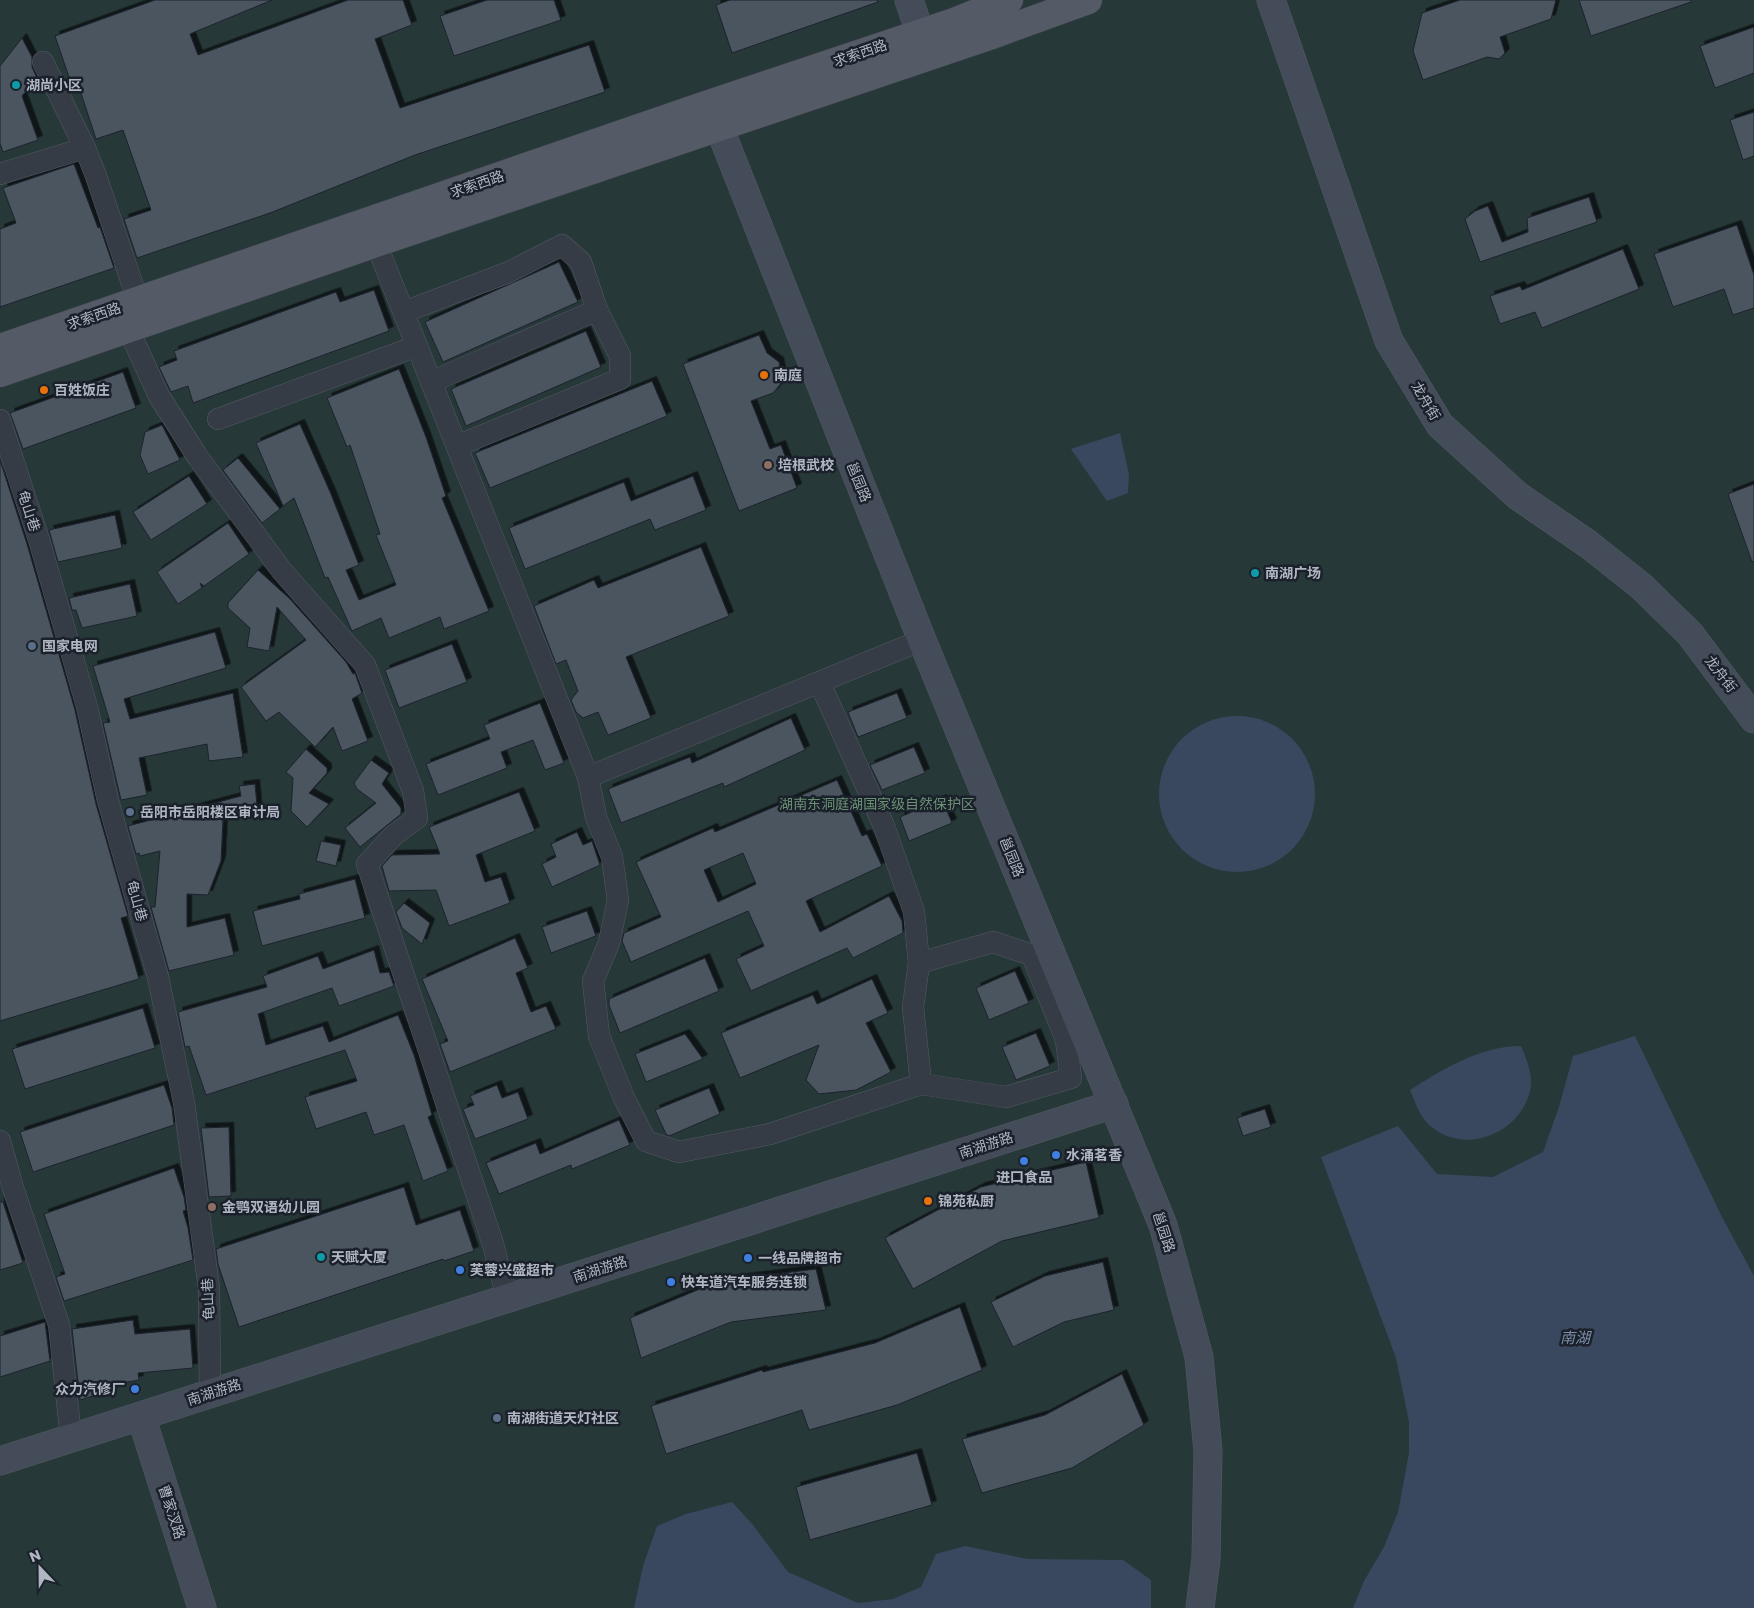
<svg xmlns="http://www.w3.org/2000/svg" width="1754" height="1608" viewBox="0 0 1754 1608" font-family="Poppins,'Noto Sans SC',sans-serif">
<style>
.green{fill:#273839}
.water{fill:#39485e}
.building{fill:#4b5461;stroke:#1d232d;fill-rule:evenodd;filter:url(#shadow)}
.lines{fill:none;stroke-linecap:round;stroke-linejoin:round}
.street-casing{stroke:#535a64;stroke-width:22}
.secondary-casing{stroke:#535a64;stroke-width:29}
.primary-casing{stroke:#3f4550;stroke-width:29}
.street{stroke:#363c46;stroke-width:21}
.secondary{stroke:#444c59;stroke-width:28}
.primary{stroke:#545b66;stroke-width:28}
.culture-dot{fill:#0f9aa8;stroke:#1b212b;stroke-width:2}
.food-dot{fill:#e8710a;stroke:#1b212b;stroke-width:2}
.education-dot{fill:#8d6e63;stroke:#1b212b;stroke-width:2}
.service-dot{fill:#5c6f8a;stroke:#1b212b;stroke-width:2}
.shop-dot{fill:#3f7fe0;stroke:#1b212b;stroke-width:2}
.labels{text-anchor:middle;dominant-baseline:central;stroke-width:5;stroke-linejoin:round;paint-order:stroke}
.street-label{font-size:14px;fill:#b0b7c3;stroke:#1b212b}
.poi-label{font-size:14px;font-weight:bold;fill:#b0b7c3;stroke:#1b212b;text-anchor:start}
.park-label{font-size:14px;fill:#6a9174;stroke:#1b212b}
.water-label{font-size:15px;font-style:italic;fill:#7c8ea9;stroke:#1b212b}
</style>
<defs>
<filter id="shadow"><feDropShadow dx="4.5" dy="-4.5" stdDeviation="0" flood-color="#0009"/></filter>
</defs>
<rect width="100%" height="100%" fill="#232a36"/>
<!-- green -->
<rect class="green" x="0" y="0" width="1754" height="1608"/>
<!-- water -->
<g class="water">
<polygon points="1120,433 1129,475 1128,493 1107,501 1071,449"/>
<circle cx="1237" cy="794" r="78"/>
<polygon points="1635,1036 1722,1217 1754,1276 1754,1608 1353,1608 1364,1581 1384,1547 1398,1512 1409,1453 1409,1422 1396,1358 1321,1157 1398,1126 1437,1174 1493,1177 1543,1152 1559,1107 1573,1056"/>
<path d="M 1521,1046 C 1526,1058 1532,1071 1531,1086 C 1524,1133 1464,1158 1428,1124 C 1419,1114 1415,1102 1410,1090 C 1443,1069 1480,1046 1521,1046 Z"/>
<polygon points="732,1502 753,1525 788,1572 858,1603 893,1599 921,1587 936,1554 965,1546 1027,1559 1123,1560 1151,1580 1151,1608 634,1608 643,1566 657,1526 686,1514"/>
</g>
<!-- building -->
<g class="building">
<polygon points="155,0 272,0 190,34 198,55 348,0 403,0 412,25 375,39 400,108 589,45 605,92 415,155 270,213 137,258 124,219 151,210 123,130 96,139 76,78 70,80 55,36"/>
<polygon points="487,0 554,0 561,20 454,56 440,16"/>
<polygon points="730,0 877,0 878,2 732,53 716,5"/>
<polygon points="1460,0 1556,0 1551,19 1500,37 1505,53 1499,59 1487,57 1423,80 1413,51 1422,13"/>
<polygon points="1579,0 1691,0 1691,2 1591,36"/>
<polygon points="1754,27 1754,73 1715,88 1700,46"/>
<polygon points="22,38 32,57 32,67 37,78 22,96 38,140 3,152 0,143 0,66"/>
<polygon points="1754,112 1754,156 1743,160 1730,120"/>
<polygon points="74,164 98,228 100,227 114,268 0,307 0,229 16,223 3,188"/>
<polygon points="1589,197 1597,222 1480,262 1465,219 1475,211 1488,206 1502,242 1528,232 1527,218"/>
<polygon points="1737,225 1754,275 1754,308 1733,315 1724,289 1673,307 1654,254"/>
<polygon points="1623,249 1639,289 1542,328 1535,312 1500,324 1490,296 1520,286 1522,290"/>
<polygon points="559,262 578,302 443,362 425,322"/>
<polygon points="374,290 389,331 193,403 188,386 171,392 159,367 177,360 174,351 336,292 340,302"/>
<polygon points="586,331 601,367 466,426 451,389"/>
<polygon points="759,335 767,353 779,362 783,381 773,393 751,401 770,449 781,445 797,488 739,511 683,364"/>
<polygon points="399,369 426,437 446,496 442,498 489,611 444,629 440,617 389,638 381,618 352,631 328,577 325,578 294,498 283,506 256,443 300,424 331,494 359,565 346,570 359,600 396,585 376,535 380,534 350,445 347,447 327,398"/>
<polygon points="123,372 136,408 23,449 10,413"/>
<polygon points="652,381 667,416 490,488 475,453"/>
<polygon points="162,425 180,460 148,474 140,455 145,432"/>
<polygon points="238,458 280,509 262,523 223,470"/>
<polygon points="0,460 27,544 75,710 96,804 128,916 121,918 139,979 0,1021"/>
<polygon points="189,476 207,504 151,540 133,512"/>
<polygon points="693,476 706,510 655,530 650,519 525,569 509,528 624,482 631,501"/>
<polygon points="1754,484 1754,561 1752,562 1728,494"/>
<polygon points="115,515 122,548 58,562 49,530"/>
<polygon points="228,523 249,554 204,586 200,583 202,588 178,604 157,572"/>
<polygon points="701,547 729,616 626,657 651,718 608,735 598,712 583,718 576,712 571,700 578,691 566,660 556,664 534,606 594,580 598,588"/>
<polygon points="258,570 290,599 346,662 353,674 355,673 362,693 352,699 368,741 342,751 333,727 315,747 279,712 266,721 241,687 306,640 277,607 269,651 247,647 250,628 228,608 228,603"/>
<polygon points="130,584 137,616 82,628 76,610 72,610 69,598"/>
<polygon points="215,632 226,668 124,699 130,719 233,693 243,757 209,761 207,744 139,758 147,795 121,800 103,723 110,722 93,666"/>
<polygon points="452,644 467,682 399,708 385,670"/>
<polygon points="897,693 907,718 858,737 848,712"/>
<polygon points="540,703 564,763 545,770 533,740 501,752 507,768 438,795 426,764 490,739 484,725"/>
<polygon points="791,718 805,750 724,787 723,783 621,823 608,789 690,757 692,763"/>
<polygon points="914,747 925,773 882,790 870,765"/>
<polygon points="306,749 327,768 327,773 309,793 329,804 307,827 291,811 293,778 286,772"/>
<polygon points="371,760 389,773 382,784 401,808 401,814 360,847 345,828 376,803 357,789 354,783"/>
<path d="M 837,780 L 862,836 L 867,834 L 882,866 L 806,901 L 820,932 L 889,896 L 902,921 L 903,933 L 853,958 L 847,948 L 751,991 L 736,959 L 764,946 L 748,911 L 631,962 L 622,941 L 624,933 L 661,917 L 636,862 L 713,828 L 715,832 ZM 743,853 L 756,884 L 718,902 L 704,870 Z"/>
<polygon points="255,784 258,816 223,820 221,861 208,895 187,894 187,927 225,918 234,955 169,971 151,907 155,907 160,851 140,856 139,853 136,854 128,826 241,796 239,786"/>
<polygon points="519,792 535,831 476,855 485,882 501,877 510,903 449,926 436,890 389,891 382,866 392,855 440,854 429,827"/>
<polygon points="942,799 952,823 909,841 900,817"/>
<polygon points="577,832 583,845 592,841 600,865 552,887 542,864 556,857 551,844"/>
<polygon points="321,841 341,845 336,866 316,861"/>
<polygon points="355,879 365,918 262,946 253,911 300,899 299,894"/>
<polygon points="404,903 430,923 422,944 402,928 396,912"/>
<polygon points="587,911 596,936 551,953 542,927"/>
<polygon points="515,938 528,968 516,973 531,1012 546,1006 556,1029 450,1072 440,1044 448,1041 422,979"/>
<polygon points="374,950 380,973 389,972 394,986 339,1006 332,988 258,1014 266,1045 323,1026 329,1042 398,1015 414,1055 432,1115 428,1117 448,1171 423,1181 404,1125 374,1135 366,1112 316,1129 305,1097 357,1081 345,1050 206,1095 189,1046 185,1047 178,1012 267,987 263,976 318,956 323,969"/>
<polygon points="705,958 719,991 620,1033 609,1005 609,999"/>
<polygon points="1015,971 1029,1003 989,1020 976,988"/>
<polygon points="872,979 888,1013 866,1023 891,1072 856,1090 819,1094 806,1080 819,1045 740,1078 721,1033 813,995 817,1004"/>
<polygon points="143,1008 155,1048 25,1089 12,1049"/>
<polygon points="1036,1033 1050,1066 1016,1080 1002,1047"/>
<polygon points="685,1034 703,1059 646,1082 635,1054"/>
<polygon points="164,1085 172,1108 174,1125 33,1172 20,1132"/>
<polygon points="497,1085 502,1098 518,1092 528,1119 475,1139 463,1109 474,1105 470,1096"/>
<polygon points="709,1088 720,1114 669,1136 666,1134 655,1110"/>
<polygon points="1265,1109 1271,1127 1243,1136 1237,1118"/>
<polygon points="619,1120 630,1145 572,1169 571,1165 499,1194 486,1163 536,1143 540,1154"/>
<polygon points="229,1127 231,1196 209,1197 201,1128"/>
<polygon points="1086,1162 1099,1218 1002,1241 913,1289 885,1238 981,1187"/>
<polygon points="174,1168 184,1197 186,1210 183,1211 188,1228 193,1260 64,1301 56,1277 65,1274 44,1214"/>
<polygon points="404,1187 416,1225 460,1210 474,1251 444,1261 443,1259 239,1327 218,1264 216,1249"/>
<polygon points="0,1202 3,1202 23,1263 0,1270"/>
<polygon points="1103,1262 1114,1310 1064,1322 1013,1347 991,1302 1045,1276"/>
<polygon points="816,1269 826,1310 731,1322 641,1358 630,1318 719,1281"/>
<polygon points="960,1307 982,1370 897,1405 809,1430 802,1410 666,1454 651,1406 762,1370 763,1372 875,1343"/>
<polygon points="133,1320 135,1334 190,1329 193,1368 138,1373 139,1380 94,1388 96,1395 80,1400 72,1329"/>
<polygon points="45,1322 50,1361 0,1377 0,1336"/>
<polygon points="1122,1374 1144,1425 1072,1468 982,1493 962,1439 1045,1415"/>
<polygon points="917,1453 932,1505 810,1540 796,1487"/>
</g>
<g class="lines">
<!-- street casing -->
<g class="street-casing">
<g id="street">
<polyline points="43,62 85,148"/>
<polyline points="0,174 85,148 96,176 138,301"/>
<polyline points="376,243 588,777 922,640"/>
<polyline points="404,312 509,272 562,245 581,262 597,310 620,356 620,379 457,446"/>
<polyline points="128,328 159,396 197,456 282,571 365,665 413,791 417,818 393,836 367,864 493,1244 507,1298"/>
<polyline points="431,382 597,310"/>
<polyline points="218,419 417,346"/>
<polyline points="0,420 39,540 87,707 108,801 158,977 184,1103 209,1288 210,1394"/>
<polyline points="588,777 596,817 612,857 618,900 609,943 593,981 599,1036 624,1098 646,1141 679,1152 770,1134 921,1084 913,1007 919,963 914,912 884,826 820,683"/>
<polyline points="919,963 993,942 1032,955 1066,1040 1071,1078 1006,1097 921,1084"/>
<polyline points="0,1141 13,1188 59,1325 71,1438"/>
</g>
</g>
<!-- secondary casing -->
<g class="secondary-casing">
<g id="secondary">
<polyline points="909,0 920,32"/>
<polyline points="1271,0 1389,341 1440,425 1518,496 1588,544 1641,586 1690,634 1754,719"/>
<polyline points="719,127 922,640 1163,1225 1199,1357 1208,1451 1206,1559 1200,1608"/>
<polyline points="141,1416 202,1608"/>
<polyline points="0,1461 1114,1104"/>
</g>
</g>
<!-- primary casing -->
<g class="primary-casing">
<g id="primary">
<polyline points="0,348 703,106 954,22 1009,0"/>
<polyline points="0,373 376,243 989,36 1088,0"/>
</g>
</g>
<!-- street -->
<use href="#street" class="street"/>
<!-- secondary -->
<use href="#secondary" class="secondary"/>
<!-- primary -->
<use href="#primary" class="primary"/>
</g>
<!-- markers -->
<g class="culture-dot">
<circle cx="16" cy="85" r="5"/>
<circle cx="1255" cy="573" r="5"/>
<circle cx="321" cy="1257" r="5"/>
</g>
<g class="food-dot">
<circle cx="764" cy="375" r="5"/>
<circle cx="44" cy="390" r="5"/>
<circle cx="928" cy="1201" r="5"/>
</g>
<g class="education-dot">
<circle cx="768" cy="465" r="5"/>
<circle cx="212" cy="1207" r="5"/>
</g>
<g class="service-dot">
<circle cx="32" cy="646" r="5"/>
<circle cx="130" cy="812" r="5"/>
<circle cx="497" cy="1418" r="5"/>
</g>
<g class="shop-dot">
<circle cx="1056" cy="1155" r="5"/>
<circle cx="1024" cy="1161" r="5"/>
<circle cx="748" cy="1258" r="5"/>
<circle cx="460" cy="1270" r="5"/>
<circle cx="671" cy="1282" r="5"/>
<circle cx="135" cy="1389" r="5"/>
</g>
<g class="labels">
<!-- street labels -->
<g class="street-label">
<text transform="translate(860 53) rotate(-19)">求索西路</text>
<text transform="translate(477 184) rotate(-19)">求索西路</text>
<text transform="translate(94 316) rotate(-19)">求索西路</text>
<text transform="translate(1426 401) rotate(59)">龙舟街</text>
<text transform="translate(859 482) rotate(68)">邕园路</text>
<text transform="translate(29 511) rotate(72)">龟山巷</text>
<text transform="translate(1721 674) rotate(52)">龙舟街</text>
<text transform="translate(1012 857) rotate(68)">邕园路</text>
<text transform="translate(137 901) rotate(74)">龟山巷</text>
<text transform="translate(986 1145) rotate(-18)">南湖游路</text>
<text transform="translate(1164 1232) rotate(72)">邕园路</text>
<text transform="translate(600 1269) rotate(-18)">南湖游路</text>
<text transform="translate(208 1299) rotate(-93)">龟山巷</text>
<text transform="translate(214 1392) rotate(-18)">南湖游路</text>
<text transform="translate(172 1512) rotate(72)">曹家汊路</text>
</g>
<!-- poi labels -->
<g class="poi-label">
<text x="26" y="85">湖尚小区</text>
<text x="774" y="375">南庭</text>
<text x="54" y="390">百姓饭庄</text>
<text x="778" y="465">培根武校</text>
<text x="1265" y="573">南湖广场</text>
<text x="42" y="646">国家电网</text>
<text x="140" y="812">岳阳市岳阳楼区审计局</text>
<text x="1066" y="1155">水涌茗香</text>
<text x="1024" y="1177" text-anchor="middle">进口食品</text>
<text x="938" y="1201">锦苑私厨</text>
<text x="222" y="1207">金鹗双语幼儿园</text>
<text x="331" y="1257">天赋大厦</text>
<text x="758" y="1258">一线品牌超市</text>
<text x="470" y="1270">芙蓉兴盛超市</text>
<text x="681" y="1282">快车道汽车服务连锁</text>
<text x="125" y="1389" text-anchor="end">众力汽修厂</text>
<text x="507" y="1418">南湖街道天灯社区</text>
</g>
<!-- park labels -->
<g class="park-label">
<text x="877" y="804">湖南东洞庭湖国家级自然保护区</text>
</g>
<!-- water labels -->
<g class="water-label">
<text x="1575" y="1337">南湖</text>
</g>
</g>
<!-- north arrow -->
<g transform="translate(40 1568) rotate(338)" stroke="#1b212b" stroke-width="4" paint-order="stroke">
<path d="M0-4L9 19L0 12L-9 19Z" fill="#b0b7c3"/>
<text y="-8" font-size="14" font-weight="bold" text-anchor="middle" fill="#b0b7c3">N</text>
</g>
</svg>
